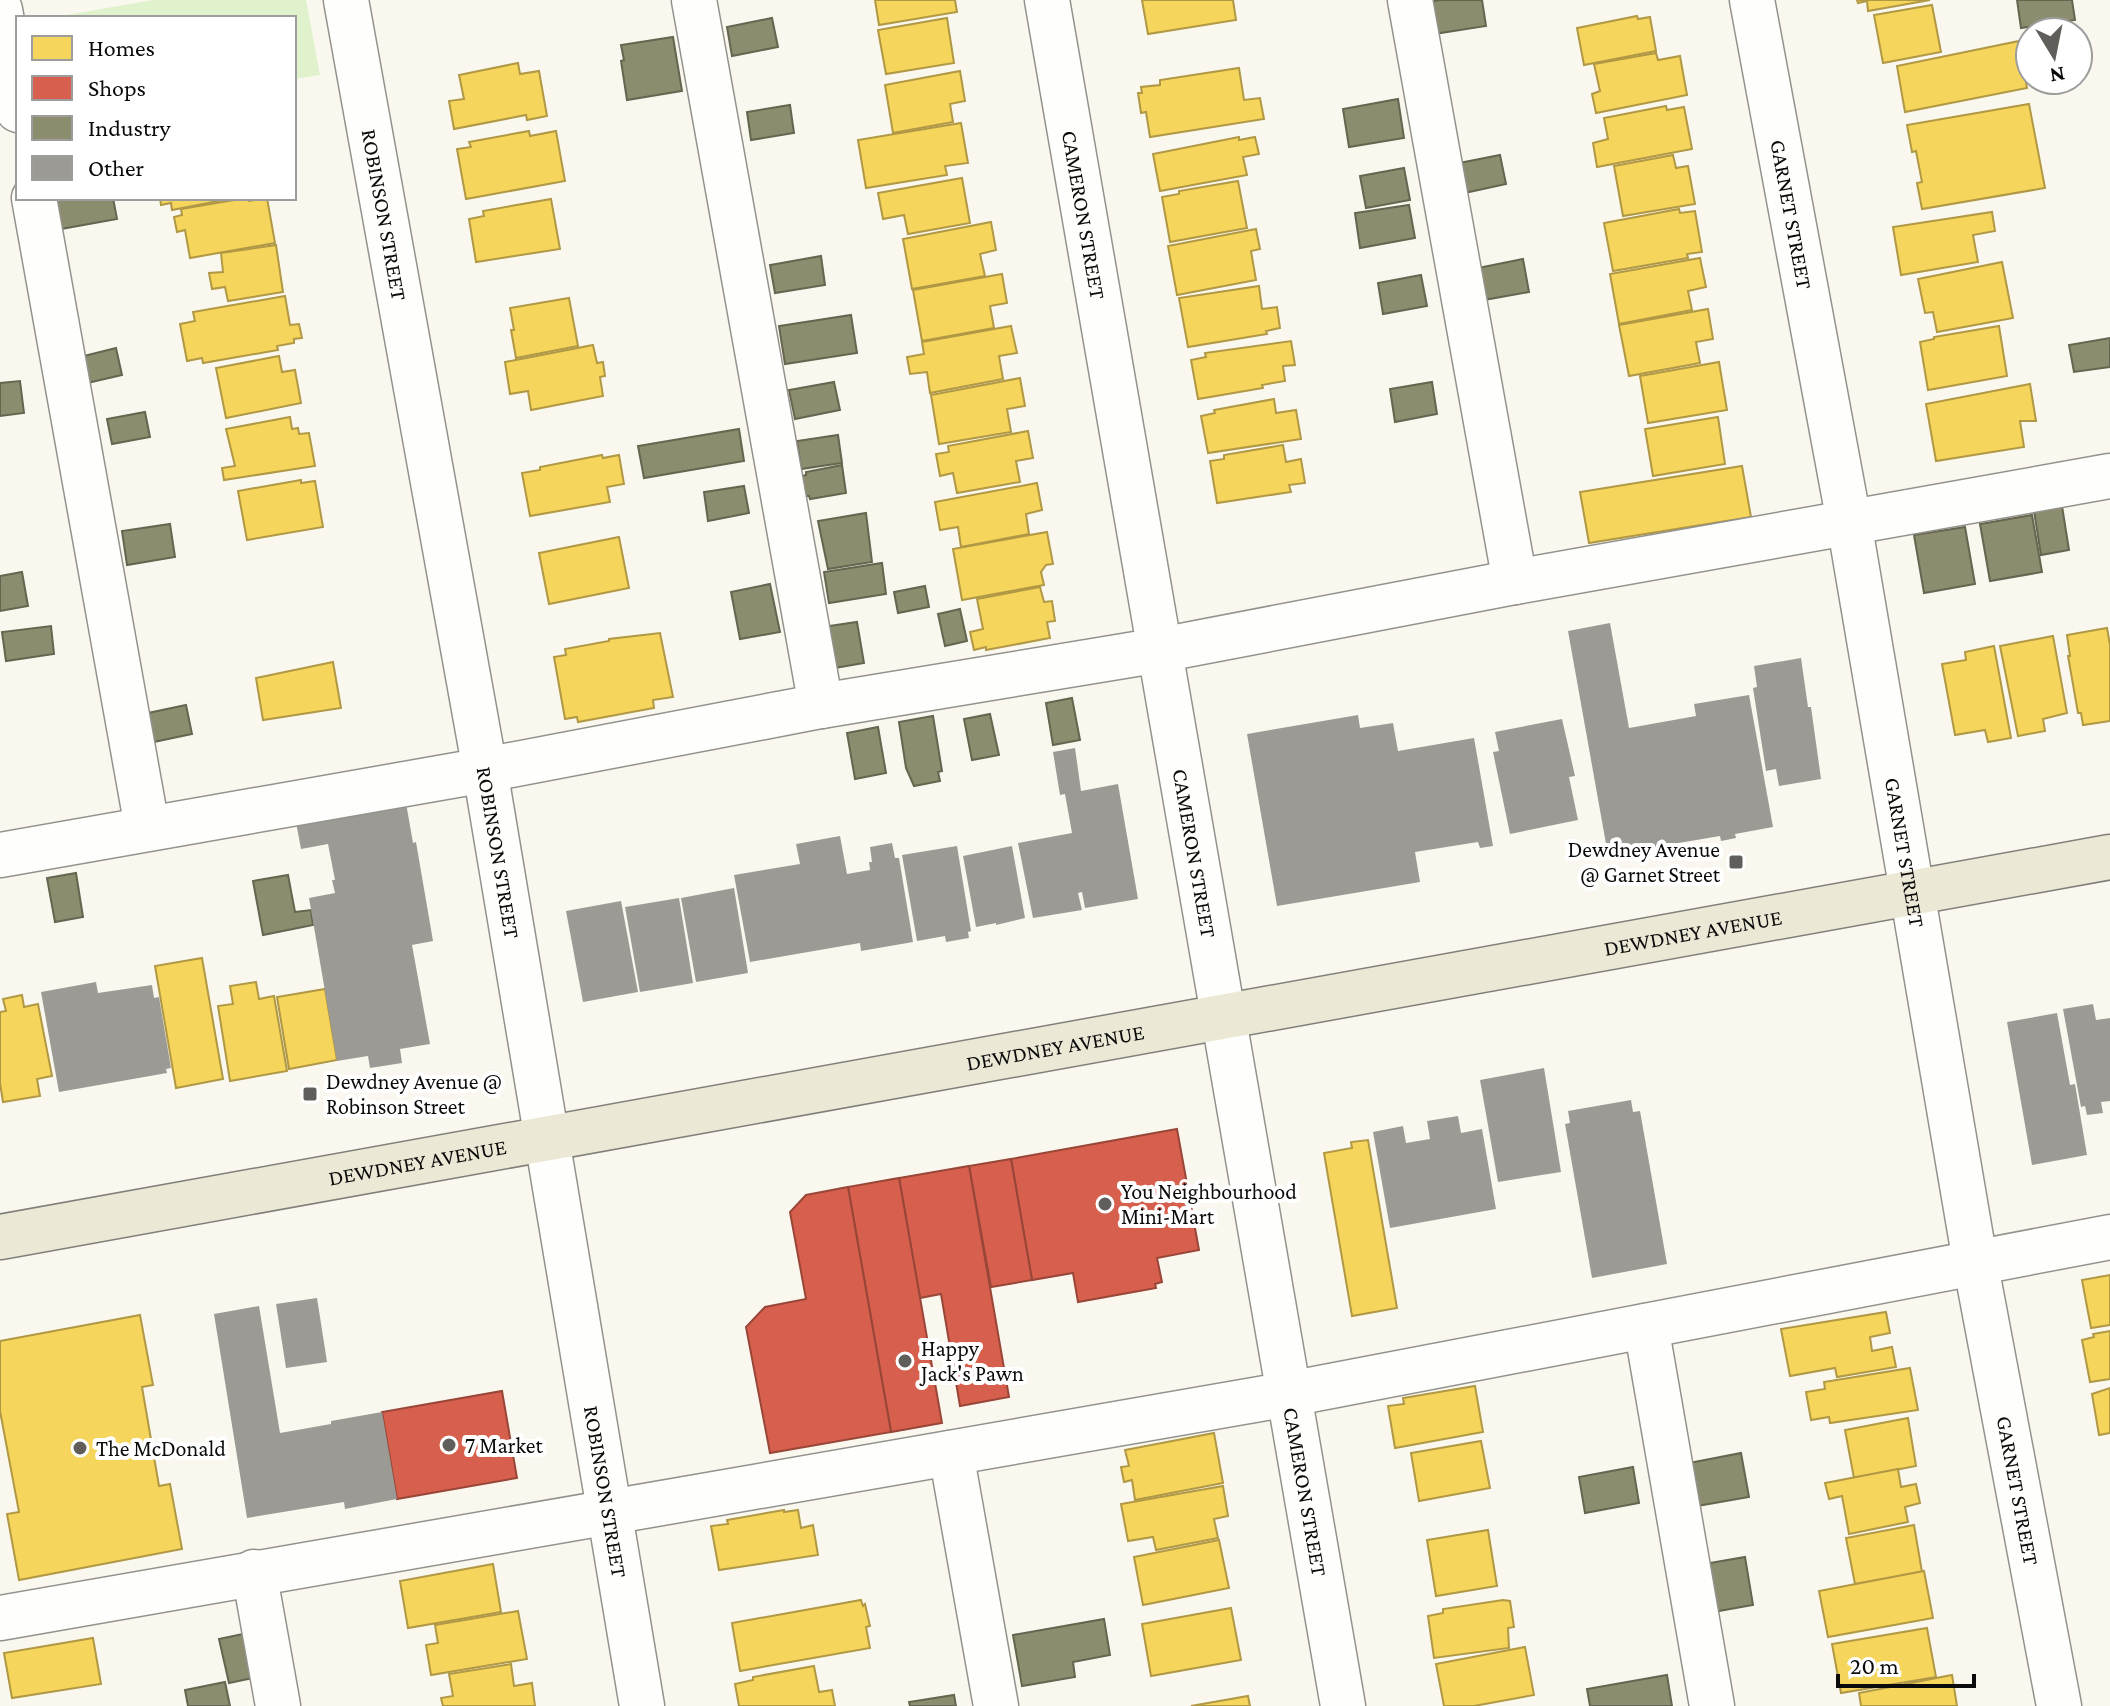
<svg xmlns="http://www.w3.org/2000/svg" width="2110" height="1706" viewBox="0 0 2110 1706" font-family="'Crimson Pro',serif">
<style>
.green{fill:#e0f2cb}
.homes{fill:#f6d55c;stroke:#b09844;stroke-width:2}
.shops{fill:#d6604d;stroke:#994639;stroke-width:2}
.industry{fill:#8c8c6e;stroke:#656550;stroke-width:2}
.building{fill:#9c9a94}
.lines{fill:none;stroke-linecap:round;stroke-linejoin:round}
.minor-casing{stroke:#93928d;stroke-width:47}
.major-casing{stroke:#807f7a;stroke-width:47}
.minor{stroke:#fefefc;stroke-width:44}
.major{stroke:#ece8d6;stroke-width:44}
.poi-dot{fill:#5f5e5a;stroke:#fff;stroke-width:3}
.labels{text-anchor:middle;dominant-baseline:central;stroke-width:8;stroke-linejoin:round;paint-order:stroke}
.street-label{font-size:22px;fill:#0b0b0b;stroke:#fff}
.poi-label{font-size:22px;fill:#0b0b0b;stroke:#fff;text-anchor:start}
</style>
<rect width="100%" height="100%" fill="#faf8ee"/>
<!-- green -->
<polygon class="green" points="153,0 306,0 320,75 294,79 294,18 49,18"/>
<!-- homes -->
<g class="homes">
<polygon points="875,0 955,0 957,12 879,25"/>
<polygon points="1142,0 1233,0 1236,20 1148,34"/>
<polygon points="1857,0 1930,0 1868,11 1867,1 1858,3"/>
<polygon points="1932,5 1941,52 1883,63 1874,15"/>
<polygon points="1637,16 1638,19 1650,17 1656,51 1584,65 1577,28"/>
<polygon points="947,18 954,63 886,74 878,30"/>
<polygon points="2019,41 2027,88 1905,112 1897,66"/>
<polygon points="1656,53 1658,60 1680,56 1687,95 1596,113 1592,94 1600,91 1594,64"/>
<polygon points="518,63 520,74 539,71 547,116 527,120 526,115 454,129 449,101 464,99 459,75"/>
<polygon points="1239,68 1244,100 1260,98 1264,119 1150,137 1146,112 1141,113 1138,93 1142,93 1141,87 1160,85 1160,80"/>
<polygon points="960,71 965,101 950,104 953,122 893,133 885,85"/>
<polygon points="2029,104 2045,188 1922,209 1917,183 1922,182 1916,151 1912,152 1907,125"/>
<polygon points="1666,106 1667,110 1684,107 1692,149 1597,167 1593,143 1608,139 1604,118"/>
<polygon points="961,123 968,163 945,166 947,175 866,188 858,140"/>
<polygon points="529,131 530,136 556,131 565,181 466,199 457,149 471,147 469,142"/>
<polygon points="1239,137 1239,140 1255,137 1259,154 1243,157 1247,175 1160,191 1153,154"/>
<polygon points="1673,155 1676,168 1688,166 1695,204 1623,216 1614,166"/>
<polygon points="962,178 970,223 908,234 904,215 883,219 878,193"/>
<polygon points="1238,181 1247,228 1170,242 1162,197 1179,194 1179,191"/>
<polygon points="160,198 234,198 172,210 171,203 161,205"/>
<polygon points="246,198 249,201 267,198 275,243 190,258 185,230 177,232 174,217 182,215 181,209"/>
<polygon points="551,199 560,249 476,262 469,219 484,216 483,211"/>
<polygon points="1679,209 1680,213 1695,211 1702,252 1687,254 1688,258 1613,271 1604,223"/>
<polygon points="1992,212 1995,231 1973,235 1978,262 1901,275 1893,227"/>
<polygon points="991,222 996,250 980,254 985,276 912,289 903,239"/>
<polygon points="1256,229 1260,249 1251,251 1256,280 1177,295 1168,246"/>
<polygon points="276,245 283,292 228,301 225,287 212,289 209,273 223,272 221,253"/>
<polygon points="1700,258 1706,287 1688,291 1692,310 1619,324 1610,274"/>
<polygon points="2002,262 2013,318 1937,332 1933,312 1925,313 1918,279"/>
<polygon points="1002,274 1007,303 990,306 994,328 922,341 913,290"/>
<polygon points="1259,286 1262,309 1277,307 1280,328 1266,331 1267,334 1188,347 1179,298"/>
<polygon points="285,296 290,325 299,324 302,338 294,339 294,343 277,346 278,350 203,363 202,358 187,361 180,324 195,321 193,312"/>
<polygon points="569,298 578,346 516,358 511,330 514,330 510,308"/>
<polygon points="1708,309 1713,339 1696,342 1700,363 1629,376 1619,325"/>
<polygon points="1011,326 1017,353 999,356 1003,379 930,393 927,372 910,374 907,357 924,354 922,342"/>
<polygon points="1999,326 2007,376 1928,390 1920,342 1934,339 1934,337"/>
<polygon points="1291,341 1295,365 1283,366 1285,381 1262,385 1263,388 1198,399 1191,360 1206,357 1205,353"/>
<polygon points="593,345 597,363 603,362 605,376 600,377 603,396 531,410 528,391 510,394 505,362"/>
<polygon points="279,356 282,372 295,370 301,403 226,418 216,368"/>
<polygon points="1719,362 1727,410 1648,423 1640,376"/>
<polygon points="1020,378 1025,406 1007,409 1011,432 939,444 931,395"/>
<polygon points="2030,384 2036,421 2020,421 2024,447 1936,461 1926,404"/>
<polygon points="1274,399 1276,413 1296,410 1301,439 1208,453 1201,416 1215,413 1214,410"/>
<polygon points="290,417 292,429 298,428 299,434 309,433 315,466 224,480 222,468 235,466 226,429"/>
<polygon points="1718,417 1725,464 1653,476 1645,429"/>
<polygon points="1028,431 1033,458 1016,461 1020,482 957,493 953,473 940,476 936,454 949,452 948,446"/>
<polygon points="1283,445 1286,462 1301,459 1305,483 1289,485 1291,492 1217,503 1210,461 1224,459 1224,455"/>
<polygon points="602,455 603,458 619,455 624,484 607,487 610,502 530,516 522,473 540,470 540,467"/>
<polygon points="1742,466 1751,517 1589,543 1580,492"/>
<polygon points="301,480 301,483 315,481 323,527 247,540 238,491"/>
<polygon points="1037,483 1042,510 1026,514 1029,534 961,547 958,527 940,530 935,502"/>
<polygon points="1047,532 1053,564 1046,565 1041,572 1044,585 962,600 953,549"/>
<polygon points="619,537 629,588 549,604 539,553"/>
<polygon points="1040,587 1044,602 1052,601 1055,621 1047,622 1050,638 986,650 986,647 974,650 970,632 983,629 977,599"/>
<polygon points="2107,628 2110,645 2110,721 2083,725 2081,713 2078,713 2068,656 2070,656 2067,635"/>
<polygon points="660,633 673,697 653,700 654,708 578,722 577,717 565,719 554,657 566,655 565,649 609,641 609,639"/>
<polygon points="2053,636 2067,713 2043,719 2045,731 2018,736 2000,646"/>
<polygon points="1994,646 2011,738 1988,742 1985,730 1955,735 1942,664 1966,660 1965,652"/>
<polygon points="333,662 341,708 263,720 256,678"/>
<polygon points="202,958 223,1079 176,1088 155,966"/>
<polygon points="256,982 259,999 274,996 287,1071 230,1081 218,1006 233,1004 230,986"/>
<polygon points="325,989 337,1060 289,1069 277,997"/>
<polygon points="22,995 24,1007 38,1004 52,1076 37,1079 40,1096 3,1102 0,1083 0,1012 6,1011 3,999"/>
<polygon points="1368,1140 1397,1308 1352,1316 1324,1153 1352,1148 1351,1142"/>
<polygon points="2110,1275 2110,1325 2091,1328 2082,1280"/>
<polygon points="1886,1312 1890,1333 1870,1337 1872,1351 1892,1347 1896,1367 1837,1377 1835,1368 1790,1376 1781,1329"/>
<polygon points="140,1315 153,1385 142,1387 159,1486 170,1484 182,1549 19,1580 7,1514 19,1512 0,1411 0,1341"/>
<polygon points="2110,1331 2110,1379 2090,1382 2082,1340 2094,1337 2093,1334"/>
<polygon points="1910,1368 1918,1410 1830,1423 1829,1417 1811,1420 1806,1392 1825,1389 1824,1382"/>
<polygon points="1475,1386 1483,1432 1395,1448 1388,1406 1404,1404 1403,1398"/>
<polygon points="2110,1388 2110,1433 2099,1435 2092,1394"/>
<polygon points="1908,1418 1916,1466 1854,1478 1845,1430"/>
<polygon points="1214,1433 1223,1483 1135,1500 1132,1480 1124,1482 1121,1467 1129,1466 1125,1450"/>
<polygon points="1481,1441 1490,1488 1419,1501 1411,1453"/>
<polygon points="1898,1469 1901,1487 1916,1484 1920,1503 1905,1507 1908,1522 1849,1534 1842,1496 1829,1499 1825,1483"/>
<polygon points="1223,1486 1228,1516 1214,1519 1218,1538 1156,1550 1153,1537 1128,1541 1121,1504"/>
<polygon points="784,1510 784,1512 798,1510 801,1528 813,1525 818,1555 719,1570 711,1526 728,1524 727,1520"/>
<polygon points="1914,1525 1922,1572 1855,1584 1846,1538"/>
<polygon points="1488,1530 1497,1586 1436,1596 1427,1540"/>
<polygon points="1219,1540 1229,1588 1143,1605 1134,1557"/>
<polygon points="493,1564 501,1612 408,1628 400,1581"/>
<polygon points="1924,1571 1933,1618 1828,1637 1819,1591"/>
<polygon points="861,1600 863,1606 865,1604 870,1626 866,1627 870,1648 740,1671 732,1623"/>
<polygon points="1503,1600 1510,1601 1514,1627 1508,1628 1509,1648 1434,1658 1428,1616 1443,1613 1443,1609"/>
<polygon points="1231,1608 1241,1660 1151,1676 1142,1624"/>
<polygon points="518,1611 527,1659 431,1675 426,1645 438,1643 435,1625"/>
<polygon points="1927,1628 1936,1677 1841,1693 1832,1644"/>
<polygon points="93,1638 101,1684 12,1698 4,1653"/>
<polygon points="1525,1647 1534,1695 1474,1706 1444,1706 1436,1664"/>
<polygon points="511,1664 514,1686 532,1683 535,1706 443,1706 441,1698 453,1696 449,1674"/>
<polygon points="814,1666 819,1692 832,1690 835,1706 739,1706 735,1684 753,1680 753,1677"/>
<polygon points="1952,1675 1957,1706 1861,1706 1859,1693"/>
<polygon points="1248,1696 1250,1706 1191,1706"/>
</g>
<!-- shops -->
<g class="shops">
<polygon points="1177,1129 1199,1250 1157,1258 1162,1282 1155,1284 1156,1288 1078,1302 1073,1273 1032,1280 1011,1159"/>
<polygon points="1011,1159 1032,1280 991,1287 969,1166"/>
<polygon points="969,1166 1009,1397 960,1406 941,1294 920,1298 899,1178"/>
<polygon points="899,1178 942,1423 891,1432 848,1187"/>
<polygon points="848,1187 891,1432 770,1453 746,1327 765,1307 806,1299 790,1212 806,1195"/>
<polygon points="502,1391 517,1478 397,1499 382,1412"/>
</g>
<!-- industry -->
<g class="industry">
<polygon points="1439,0 1482,0 1486,26 1434,34 1429,2"/>
<polygon points="2017,0 2072,0 2075,20 2021,28"/>
<polygon points="772,18 778,47 732,56 727,27"/>
<polygon points="673,37 682,91 627,100 621,61 624,60 621,45"/>
<polygon points="1398,99 1404,138 1349,147 1343,109"/>
<polygon points="790,105 794,133 751,140 747,112"/>
<polygon points="1500,155 1506,184 1460,194 1454,164"/>
<polygon points="1404,168 1410,200 1366,208 1360,176"/>
<polygon points="113,198 117,219 61,229 56,199"/>
<polygon points="1409,205 1415,238 1360,248 1355,213"/>
<polygon points="821,256 825,285 775,293 770,265"/>
<polygon points="1523,259 1529,292 1484,300 1478,268"/>
<polygon points="1421,275 1427,306 1383,314 1378,283"/>
<polygon points="851,315 857,353 785,364 779,326"/>
<polygon points="2110,338 2110,367 2074,372 2069,345"/>
<polygon points="116,348 122,375 83,384 76,358"/>
<polygon points="20,381 24,413 0,416 0,383"/>
<polygon points="834,382 840,410 795,419 789,390"/>
<polygon points="1432,382 1437,414 1395,422 1390,389"/>
<polygon points="145,412 150,437 112,444 107,419"/>
<polygon points="739,429 744,461 644,478 638,446"/>
<polygon points="838,435 842,463 801,469 797,441"/>
<polygon points="842,465 846,493 810,499 809,496 806,496 802,476 806,475 806,472"/>
<polygon points="744,486 749,513 708,521 704,492"/>
<polygon points="2062,506 2069,550 2041,555 2034,511"/>
<polygon points="866,513 872,562 828,569 818,521"/>
<polygon points="2032,515 2042,572 1990,581 1980,524"/>
<polygon points="170,524 175,557 127,565 122,531"/>
<polygon points="1965,527 1975,584 1924,593 1914,535"/>
<polygon points="882,563 886,594 829,603 824,572"/>
<polygon points="22,572 28,606 0,611 0,576"/>
<polygon points="770,584 780,632 740,639 731,592"/>
<polygon points="925,586 929,607 898,613 894,592"/>
<polygon points="960,609 967,641 945,646 938,614"/>
<polygon points="857,622 864,663 829,669 822,627"/>
<polygon points="51,626 54,654 6,661 2,632"/>
<polygon points="1072,698 1080,740 1053,745 1046,703"/>
<polygon points="186,705 192,734 149,743 143,714"/>
<polygon points="990,714 999,755 972,760 964,719"/>
<polygon points="933,716 942,771 938,772 940,781 914,786 906,768 899,722"/>
<polygon points="878,727 886,773 855,779 847,733"/>
<polygon points="76,873 83,917 55,922 47,878"/>
<polygon points="288,875 295,912 311,910 313,925 263,935 253,881"/>
<polygon points="1741,1453 1749,1497 1697,1506 1689,1463"/>
<polygon points="1633,1467 1639,1503 1585,1513 1579,1477"/>
<polygon points="1745,1557 1753,1605 1713,1612 1704,1564"/>
<polygon points="1104,1619 1110,1655 1073,1662 1075,1677 1022,1686 1013,1635"/>
<polygon points="243,1634 253,1678 229,1683 219,1639"/>
<polygon points="1667,1675 1672,1706 1590,1706 1587,1689"/>
<polygon points="225,1682 230,1706 188,1706 185,1690"/>
<polygon points="954,1695 956,1706 910,1706 909,1702"/>
</g>
<!-- building -->
<g class="building">
<polygon points="1610,623 1629,728 1696,716 1694,704 1749,695 1773,827 1735,834 1736,838 1721,841 1720,836 1608,855 1568,631"/>
<polygon points="1801,658 1808,707 1811,707 1821,779 1779,786 1776,769 1766,771 1753,688 1757,687 1754,666"/>
<polygon points="1358,715 1360,728 1393,723 1398,751 1474,738 1493,846 1480,848 1478,842 1415,852 1420,882 1277,906 1247,734"/>
<polygon points="1562,719 1575,776 1569,777 1578,820 1510,834 1493,752 1499,751 1495,732"/>
<polygon points="1075,748 1081,791 1118,784 1138,899 1085,908 1082,892 1078,893 1082,910 1033,918 1018,843 1072,833 1065,794 1060,795 1053,752"/>
<polygon points="405,797 413,843 416,842 433,941 412,945 430,1044 400,1049 402,1063 370,1068 368,1056 337,1061 309,898 335,893 332,880 335,880 328,844 301,849 295,817"/>
<polygon points="840,836 847,874 870,870 869,862 872,862 870,847 892,843 895,858 899,858 913,942 861,951 860,943 750,962 734,875 800,864 796,844"/>
<polygon points="957,846 971,931 968,932 969,938 946,942 945,936 917,941 902,855"/>
<polygon points="1012,846 1025,918 996,925 996,923 976,927 963,856"/>
<polygon points="734,888 748,973 696,982 681,898"/>
<polygon points="679,898 693,983 640,992 625,907"/>
<polygon points="621,901 638,992 583,1002 566,911"/>
<polygon points="96,982 98,993 152,985 154,998 159,997 171,1068 166,1069 167,1073 59,1092 41,992"/>
<polygon points="2093,1004 2096,1020 2110,1018 2110,1101 2101,1102 2103,1113 2087,1115 2085,1106 2081,1107 2063,1009"/>
<polygon points="2057,1013 2070,1085 2075,1084 2087,1155 2032,1165 2007,1022"/>
<polygon points="1544,1068 1561,1172 1498,1182 1480,1080"/>
<polygon points="1631,1100 1633,1112 1640,1111 1667,1264 1592,1278 1565,1124 1570,1123 1568,1111"/>
<polygon points="1458,1116 1461,1133 1482,1129 1496,1209 1390,1228 1373,1132 1403,1126 1406,1143 1430,1139 1427,1121"/>
<polygon points="317,1298 327,1362 286,1368 276,1304"/>
<polygon points="259,1306 280,1433 331,1424 331,1421 382,1412 397,1499 345,1509 344,1502 247,1518 214,1314"/>
</g>
<g class="lines">
<!-- minor casing -->
<g class="minor-casing">
<g id="minor">
<path id="s1" d="M 346,0 L 485,770 L 642,1706"/>
<polyline points="694,0 821,706"/>
<path id="s2" d="M 1047,0 L 1343,1706"/>
<polyline points="1410,0 1515,582"/>
<path id="s3" d="M 1752,0 L 1849,522 L 1975,1261 L 2059,1706"/>
<polyline points="0,10 18,110"/>
<polyline points="34,198 147,827"/>
<polyline points="0,855 485,770 821,706 1160,650 1515,582 2110,476"/>
<polyline points="1646,1326 1712,1706"/>
<polyline points="951,1453 996,1706"/>
<polyline points="254,1572 278,1706"/>
<polyline points="0,1618 1289,1394 2110,1237"/>
</g>
</g>
<!-- major casing -->
<g class="major-casing">
<g id="major">
<path id="s4" d="M 0,1237 L 2110,857"/>
</g>
</g>
<!-- minor -->
<use href="#minor" class="minor"/>
<!-- major -->
<use href="#major" class="major"/>
</g>
<!-- markers -->
<g class="poi-dot">
<rect x="1728" y="854" width="16" height="16" rx="4"/>
<rect x="302" y="1086" width="16" height="16" rx="4"/>
<circle cx="1105" cy="1204" r="8"/>
<circle cx="905" cy="1361" r="8"/>
<circle cx="449" cy="1445" r="8"/>
<circle cx="80" cy="1448" r="8"/>
</g>
<g class="labels">
<!-- street labels -->
<g class="street-label">
<text stroke="none"><textPath href="#s1" startOffset="218">ROBINSON STREET</textPath></text>
<text stroke="none"><textPath href="#s2" startOffset="218">CAMERON STREET</textPath></text>
<text stroke="none"><textPath href="#s3" startOffset="218">GARNET STREET</textPath></text>
<text stroke="none"><textPath href="#s1" startOffset="866">ROBINSON STREET</textPath></text>
<text stroke="none"><textPath href="#s2" startOffset="866">CAMERON STREET</textPath></text>
<text stroke="none"><textPath href="#s3" startOffset="866">GARNET STREET</textPath></text>
<text stroke="none"><textPath href="#s4" startOffset="1720">DEWDNEY AVENUE</textPath></text>
<text stroke="none"><textPath href="#s4" startOffset="1072">DEWDNEY AVENUE</textPath></text>
<text stroke="none"><textPath href="#s4" startOffset="424">DEWDNEY AVENUE</textPath></text>
<text stroke="none"><textPath href="#s1" startOffset="1514">ROBINSON STREET</textPath></text>
<text stroke="none"><textPath href="#s2" startOffset="1514">CAMERON STREET</textPath></text>
<text stroke="none"><textPath href="#s3" startOffset="1514">GARNET STREET</textPath></text>
</g>
<!-- poi labels -->
<g class="poi-label">
<text x="1720" y="849" text-anchor="end">Dewdney Avenue<tspan x="1720" dy="25">@ Garnet Street</tspan></text>
<text x="326" y="1081">Dewdney Avenue @<tspan x="326" dy="25">Robinson Street</tspan></text>
<text x="1121" y="1191">You Neighbourhood<tspan x="1121" dy="25">Mini-Mart</tspan></text>
<text x="921" y="1348">Happy<tspan x="921" dy="25">Jack's Pawn</tspan></text>
<text x="465" y="1445">7 Market</text>
<text x="96" y="1448">The McDonald</text>
</g>
</g>
<!-- legend -->
<rect x="16" y="16" width="280" height="184" fill="#ffffff" stroke="#9d9d9d" stroke-width="2"/>
<rect x="32" y="36" width="40" height="24" fill="#f6d55c" stroke="#9d9d9d" stroke-width="2"/>
<text x="88" y="56" font-size="24" fill="#0b0b0b">Homes</text>
<rect x="32" y="76" width="40" height="24" fill="#d6604d" stroke="#9d9d9d" stroke-width="2"/>
<text x="88" y="96" font-size="24" fill="#0b0b0b">Shops</text>
<rect x="32" y="116" width="40" height="24" fill="#8c8c6e" stroke="#9d9d9d" stroke-width="2"/>
<text x="88" y="136" font-size="24" fill="#0b0b0b">Industry</text>
<rect x="32" y="156" width="40" height="24" fill="#9c9a94" stroke="#9d9d9d" stroke-width="2"/>
<text x="88" y="176" font-size="24" fill="#0b0b0b">Other</text>
<!-- north arrow -->
<g transform="translate(2054 56) rotate(170)"><circle r="38" fill="#ffffff" stroke="#9d9d9d" stroke-width="2"/>
<path d="M0-6L14 30L0 20L-14 30Z" fill="#5f5e5a"/>
<text y="-12" font-size="22" font-weight="bold" text-anchor="middle" fill="#0b0b0b">N</text>
</g>
<!-- scale -->
<path d="M1838 1674v12h136v-12" fill="none" stroke="#0b0b0b" stroke-width="4"/>
<text x="1850" y="1674" font-size="24" fill="#0b0b0b" stroke="#ffffff" stroke-width="6" paint-order="stroke">20 m</text>
</svg>
